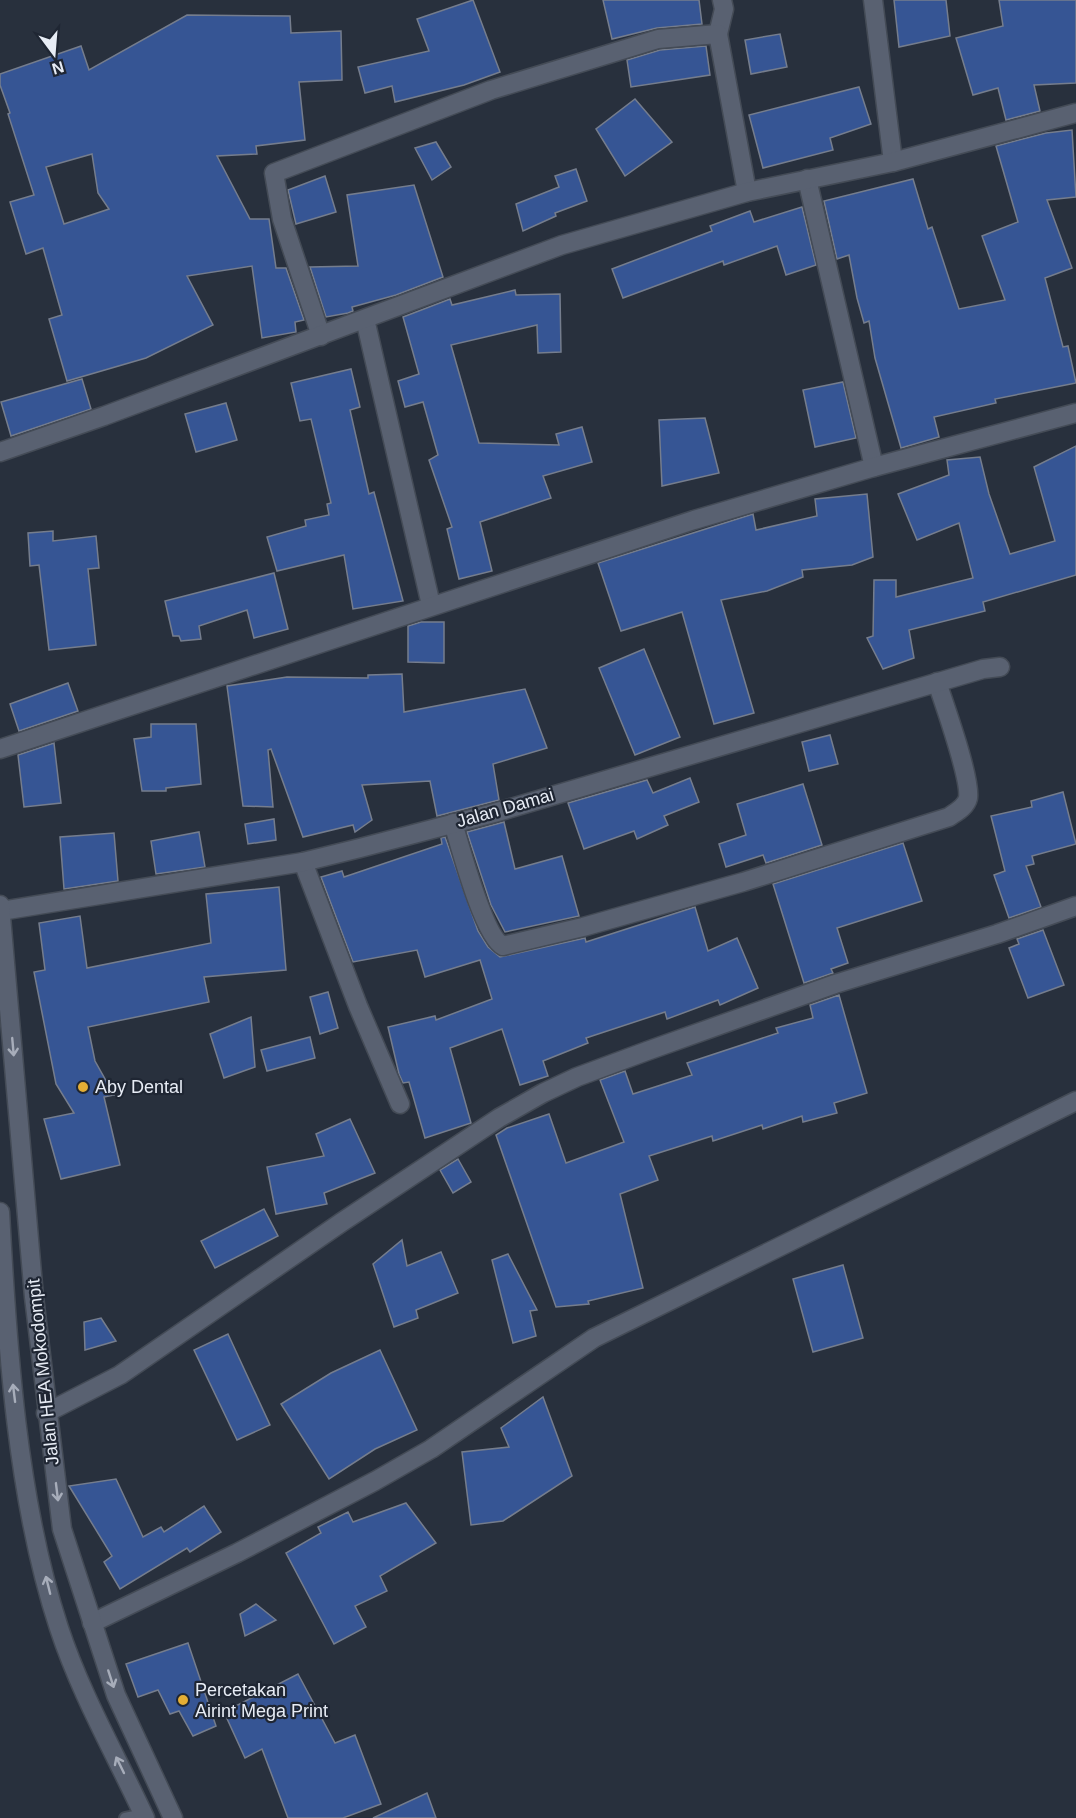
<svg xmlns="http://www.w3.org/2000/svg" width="1076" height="1818" viewBox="0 0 1076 1818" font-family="Arial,sans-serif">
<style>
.building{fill:#365594;stroke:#757d8d;stroke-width:1.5;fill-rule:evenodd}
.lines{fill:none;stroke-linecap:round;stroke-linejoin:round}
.lane-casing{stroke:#444b56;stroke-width:14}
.street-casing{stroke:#444b56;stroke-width:21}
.secondary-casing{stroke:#444b56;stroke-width:21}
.lane{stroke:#596171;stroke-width:10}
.street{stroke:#596171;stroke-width:18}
.secondary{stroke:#596171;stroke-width:18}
.oneway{stroke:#a7adba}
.poi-dot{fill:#e4ae35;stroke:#1f2633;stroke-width:2}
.labels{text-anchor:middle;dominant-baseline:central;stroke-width:4.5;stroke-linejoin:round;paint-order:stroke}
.street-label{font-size:18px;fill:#e7ecf5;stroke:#1f2633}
.poi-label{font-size:18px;fill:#e7ecf5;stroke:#1f2633;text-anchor:start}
</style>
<rect width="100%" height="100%" fill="#28303d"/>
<!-- building -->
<g class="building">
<polygon points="473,0 500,72 464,85 395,102 392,86 365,93 358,67 429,51 417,19"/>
<polygon points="603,0 699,0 702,24 657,28 612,39"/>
<polygon points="894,0 946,0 950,36 899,47"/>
<polygon points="999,0 1076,0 1076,83 1034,85 1040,111 1006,120 998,88 973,95 956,38 1003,26"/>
<path d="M 187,15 L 290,16 L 291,33 L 341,31 L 342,80 L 299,82 L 305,140 L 256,146 L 257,154 L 217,156 L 250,219 L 269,219 L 276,268 L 286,268 L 304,320 L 295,322 L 296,332 L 262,338 L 252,266 L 187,276 L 213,325 L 146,358 L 67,381 L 49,319 L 62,315 L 43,248 L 26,254 L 10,202 L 34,195 L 8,114 L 10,113 L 0,85 L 0,74 L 81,46 L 89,70 ZM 92,154 L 98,193 L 109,209 L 64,224 L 46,167 Z"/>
<polygon points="780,34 787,67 751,74 745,40"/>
<polygon points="706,46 710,75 631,87 627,60 660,50"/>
<polygon points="859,87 871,124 830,138 833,150 763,168 749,115"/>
<polygon points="635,99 672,142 625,176 596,129"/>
<polygon points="1072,130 1076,197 1047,200 1072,268 1045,278 1063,347 1068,346 1076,383 995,399 996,403 934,417 939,437 901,448 875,358 869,321 864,323 857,298 849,255 837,259 824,201 913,179 928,229 932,227 959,309 1005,300 982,236 1018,222 996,146 1046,133"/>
<polygon points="436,142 451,167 432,180 415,148"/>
<polygon points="576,169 587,201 555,213 556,216 523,231 516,204 559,187 555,176"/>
<polygon points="325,176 336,212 296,224 288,190"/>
<polygon points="414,185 443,277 396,295 352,307 353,311 348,313 326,317 310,267 358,266 347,195"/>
<polygon points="802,207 816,265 786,275 777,246 724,265 723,261 623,298 612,269 712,231 710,226 750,211 754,222"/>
<polygon points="515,290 516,295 560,294 561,352 538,353 537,325 451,345 479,443 559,445 556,434 582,427 592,462 543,476 551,498 480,522 492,571 459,579 447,529 452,527 429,460 438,455 423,402 405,407 398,381 419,374 403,317 450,299 452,305"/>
<polygon points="351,369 360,407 350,410 369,494 374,492 403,601 353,609 344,555 277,571 267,537 306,526 305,520 329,515 327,504 331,503 311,419 300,421 291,383"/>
<polygon points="82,379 91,409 11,436 1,402"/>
<polygon points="843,382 856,438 815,447 803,390"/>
<polygon points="226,403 237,440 196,452 185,414"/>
<polygon points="705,418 719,473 662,486 659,420"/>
<polygon points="1076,446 1076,575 983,602 985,611 909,630 914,658 883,669 867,638 873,636 874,580 896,580 896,597 973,578 959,523 917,540 898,494 949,475 947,460 980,457 989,494 1010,554 1055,541 1034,467"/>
<polygon points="867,494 873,557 852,565 802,570 803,577 767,591 721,600 754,713 714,724 682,612 621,631 598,563 753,514 756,530 817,516 815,499"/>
<polygon points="53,531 53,541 96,536 99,568 88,569 96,645 49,650 39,565 30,566 28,533"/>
<polygon points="274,573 288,629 254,638 247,610 199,626 201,639 181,641 179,636 173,636 165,601"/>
<polygon points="421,622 444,622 444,663 408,662 408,626"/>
<polygon points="644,649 680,737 635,755 599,668"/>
<polygon points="402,674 404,712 525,689 547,748 493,764 499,800 437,816 430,781 362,785 372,820 355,832 353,825 303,837 271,749 268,750 273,807 243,806 227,686 287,677 368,678 368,675"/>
<polygon points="68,683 78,711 19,731 10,704"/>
<polygon points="151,724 196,724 201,784 166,788 166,791 142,791 134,739 151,737"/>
<polygon points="830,735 838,764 809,771 802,742"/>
<polygon points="54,743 61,803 24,807 18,755"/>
<polygon points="690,778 699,802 664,816 668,825 637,839 634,831 584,849 568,803 647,780 653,793"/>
<polygon points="803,784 822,845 766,863 763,855 726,867 719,844 746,835 737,804"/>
<polygon points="1063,792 1076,844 1032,856 1034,864 1026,866 1041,907 1009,918 994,875 1005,871 991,816 1032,807 1031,801"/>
<polygon points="274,819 276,840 248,844 245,824"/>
<polygon points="504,822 515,869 562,856 579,916 505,932 491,905 467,832"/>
<polygon points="199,832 205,867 156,874 151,841"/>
<polygon points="114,833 118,881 64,889 60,837"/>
<polygon points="445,837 478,931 488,947 500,957 585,938 586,942 695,907 708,951 737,938 758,988 720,1005 718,1000 667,1019 665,1012 586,1038 588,1043 543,1061 548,1076 520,1085 502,1029 450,1048 471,1123 425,1138 409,1082 403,1083 399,1074 388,1027 435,1016 436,1020 492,999 480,960 425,977 417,950 353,962 321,877 342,871 344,877 442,844 441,838"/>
<polygon points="903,843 922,901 837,928 848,963 831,969 833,973 804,983 773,884"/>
<polygon points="279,887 286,970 204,977 209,1002 88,1027 95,1061 114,1095 104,1097 120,1165 61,1179 44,1119 74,1113 56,1084 34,972 45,970 39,923 80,916 87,968 211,943 206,894"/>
<polygon points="1043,930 1064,985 1028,998 1009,948 1019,944 1017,939"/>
<polygon points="328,992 338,1028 320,1034 310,997"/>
<polygon points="839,995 867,1093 834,1103 837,1113 803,1122 802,1116 763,1129 762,1125 713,1141 712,1136 649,1156 658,1180 620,1194 643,1288 588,1301 589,1304 556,1307 496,1135 507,1128 549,1114 566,1163 624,1142 600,1080 625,1071 633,1094 692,1075 687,1063 778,1033 776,1028 813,1018 810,1005"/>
<polygon points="251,1017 255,1067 224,1078 210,1034"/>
<polygon points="310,1037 315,1058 267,1071 261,1050"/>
<polygon points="350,1119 375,1173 324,1193 327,1204 276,1214 267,1167 324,1156 316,1134"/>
<polygon points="458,1159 471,1182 453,1193 440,1170"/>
<polygon points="264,1209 278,1236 215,1268 201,1241"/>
<polygon points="402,1240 407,1266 441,1252 458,1293 416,1310 418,1318 394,1327 373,1264"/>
<polygon points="508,1254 537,1310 530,1311 536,1336 513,1343 492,1260"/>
<polygon points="843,1265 863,1338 813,1352 793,1279"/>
<polygon points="101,1318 116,1341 85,1350 84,1322"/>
<polygon points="228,1334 270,1425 237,1440 194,1350"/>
<polygon points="380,1350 417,1430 375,1449 329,1479 281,1404 331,1373"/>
<polygon points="543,1397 572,1476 503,1521 471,1525 462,1452 509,1447 501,1428"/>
<polygon points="116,1479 143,1537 161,1527 164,1532 204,1506 221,1532 190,1552 187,1548 120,1589 104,1562 112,1556 69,1486"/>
<polygon points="406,1503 436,1543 380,1576 387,1591 355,1606 366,1627 334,1644 286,1553 321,1533 318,1527 348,1512 353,1522"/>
<polygon points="256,1604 276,1620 245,1636 240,1614"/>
<polygon points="188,1643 216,1726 193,1736 179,1711 170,1714 158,1690 138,1697 126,1664"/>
<polygon points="298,1674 335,1743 355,1735 381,1804 343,1818 288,1818 262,1749 245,1758 224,1712"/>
<polygon points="427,1793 436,1818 373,1818"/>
</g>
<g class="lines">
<!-- lane casing -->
<g class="lane-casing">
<polyline id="lane" points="125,1818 144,1814"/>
</g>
<!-- street casing -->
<g class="street-casing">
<g id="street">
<polyline points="873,0 893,162"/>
<polyline points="718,34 724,9 722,0"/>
<polyline points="807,179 874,467"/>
<polyline points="365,319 431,605"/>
<polyline points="321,336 282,219 274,173 491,90 658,39 718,34 747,192"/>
<polyline points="0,452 104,416 562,245 747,192 893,162 1076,113"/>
<polyline points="0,749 694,520 874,467 1076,413"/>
<path d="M 453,823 C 460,846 484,937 503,946 L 583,927 L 743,882 L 949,817 C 956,812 966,807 968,798 C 971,778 944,704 937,682"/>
<polyline points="303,862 358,1006 400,1104"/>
<polyline points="1,911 303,862 360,848 494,813 983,669 1000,667"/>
<polyline points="46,1413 120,1375 342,1222 499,1118 543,1093 577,1077 647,1051 835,984 997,934 1076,906"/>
<polyline points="92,1623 237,1553 375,1481 431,1449 594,1338 1076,1101"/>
</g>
</g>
<!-- secondary casing -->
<g class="secondary-casing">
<g id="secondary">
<polyline points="0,905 34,1297 62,1529 116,1695 173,1818"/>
<path d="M 0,1212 C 7,1345 17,1501 59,1628 C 81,1695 116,1755 145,1818"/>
</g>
</g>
<!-- lane -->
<use href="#lane" class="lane"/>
<!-- street -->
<use href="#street" class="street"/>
<!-- secondary -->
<use href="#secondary" class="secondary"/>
</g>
<!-- one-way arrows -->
<defs><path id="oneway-shaft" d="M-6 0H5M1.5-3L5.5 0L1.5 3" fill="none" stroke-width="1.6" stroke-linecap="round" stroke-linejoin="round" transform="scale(1.5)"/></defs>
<g class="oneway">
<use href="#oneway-shaft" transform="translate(13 1047) rotate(85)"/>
<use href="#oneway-shaft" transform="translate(14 1393) rotate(-97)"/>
<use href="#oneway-shaft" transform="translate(57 1492) rotate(83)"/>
<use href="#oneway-shaft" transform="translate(48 1585) rotate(-104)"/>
<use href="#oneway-shaft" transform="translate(111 1679) rotate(72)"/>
<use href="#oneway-shaft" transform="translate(120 1765) rotate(-116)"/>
</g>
<!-- markers -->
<g class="poi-dot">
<circle cx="83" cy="1087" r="6"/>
<circle cx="183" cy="1700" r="6"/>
</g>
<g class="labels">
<!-- street labels -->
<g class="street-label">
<text transform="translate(505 808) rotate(-16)">Jalan Damai</text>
<text transform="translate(43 1372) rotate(-96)">Jalan HEA Mokodompit</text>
</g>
<!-- poi labels -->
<g class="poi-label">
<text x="95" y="1087">Aby Dental</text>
<text x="195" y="1690">Percetakan<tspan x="195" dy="21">Airint Mega Print</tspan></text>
</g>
</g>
<!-- north arrow -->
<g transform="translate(54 54) rotate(164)" stroke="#1f2633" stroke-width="4.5" paint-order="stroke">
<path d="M0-4.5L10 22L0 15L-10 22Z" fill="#e7ecf5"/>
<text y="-9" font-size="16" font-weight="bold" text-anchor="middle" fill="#e7ecf5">N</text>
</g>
</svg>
